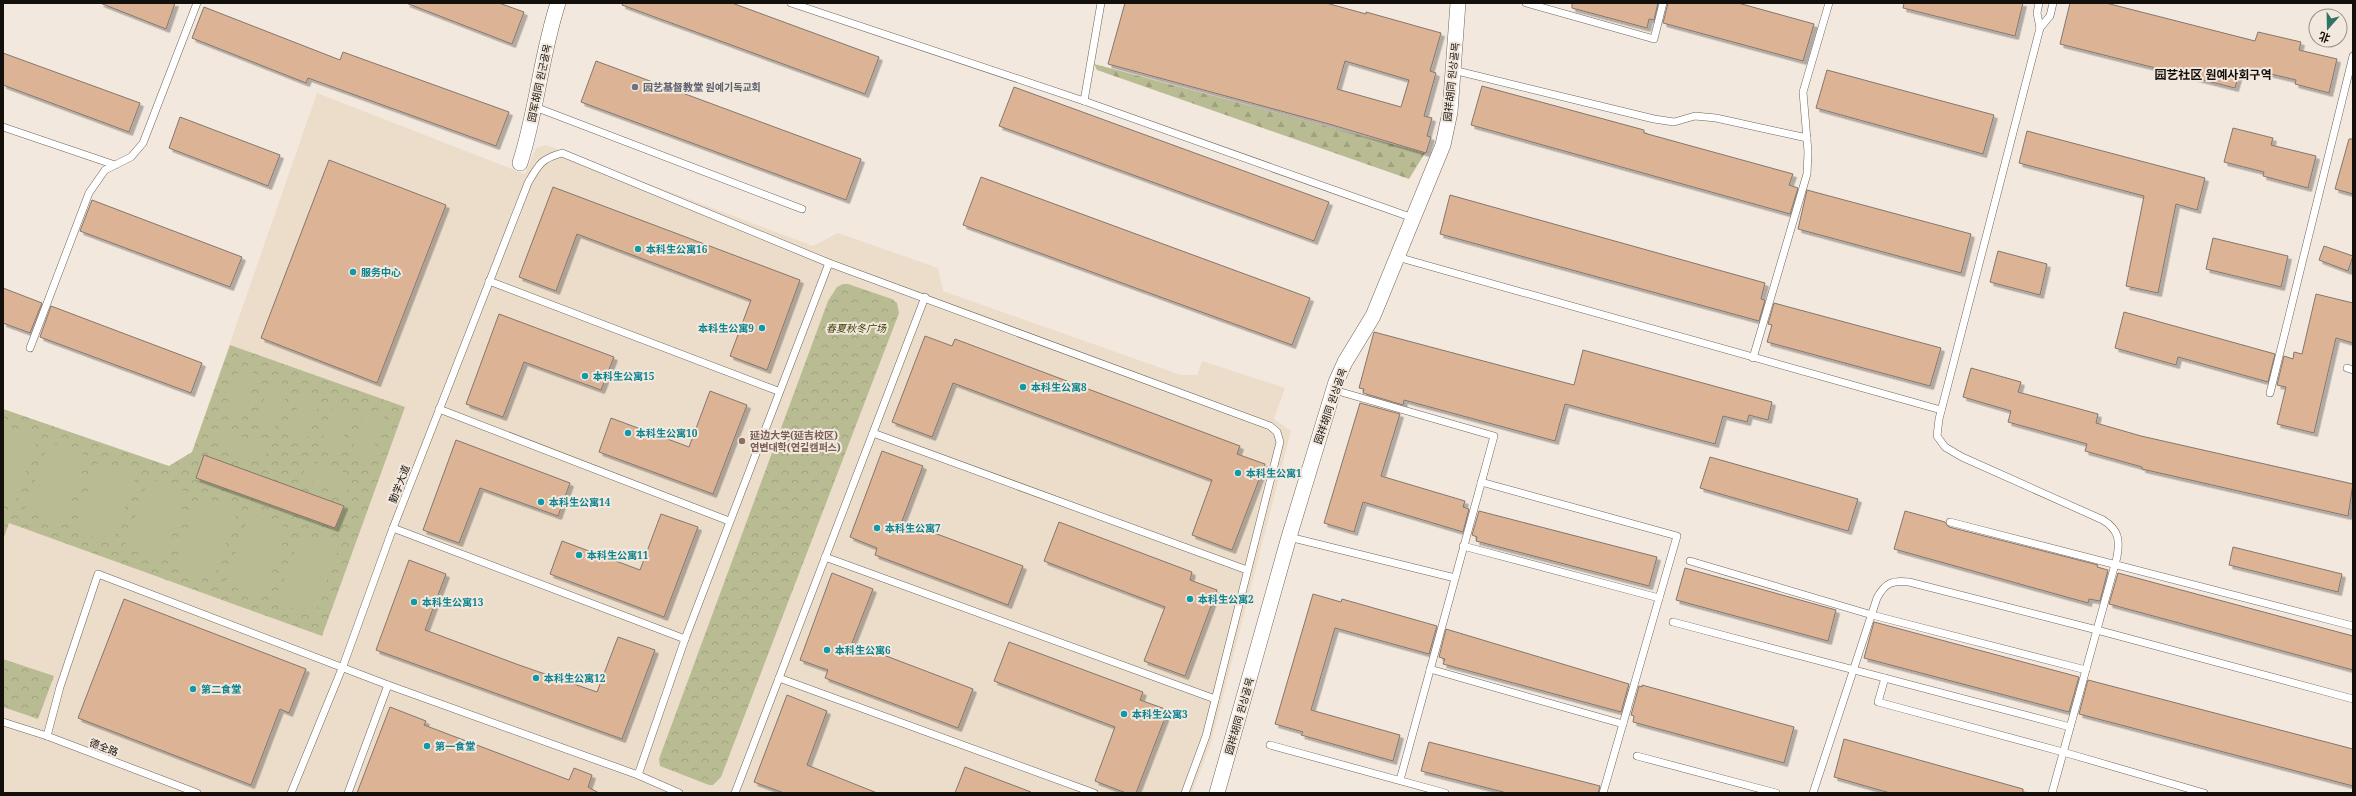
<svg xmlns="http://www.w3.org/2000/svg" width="2356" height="796" viewBox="0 0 2356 796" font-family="'Noto Serif','Noto Sans SC','Noto Sans KR',serif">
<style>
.built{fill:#ecddcb}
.forest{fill:url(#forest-firs)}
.park{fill:url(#park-crowns)}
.garden{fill:#b9bc93}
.building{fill:#dcb394;stroke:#83776e;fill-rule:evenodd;filter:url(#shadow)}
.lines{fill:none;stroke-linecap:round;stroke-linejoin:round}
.service-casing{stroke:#6e655a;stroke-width:8}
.minor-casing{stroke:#6e655a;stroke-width:16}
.service{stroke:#fff;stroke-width:7}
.minor{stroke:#fff;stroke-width:15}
.worship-dot{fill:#6b7280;stroke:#f3e8dd;stroke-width:1.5}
.culture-dot{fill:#0f9aa8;stroke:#f3e8dd;stroke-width:1.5}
.education-dot{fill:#8d6e63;stroke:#f3e8dd;stroke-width:1.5}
.labels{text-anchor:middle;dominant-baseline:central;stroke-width:4;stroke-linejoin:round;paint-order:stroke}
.street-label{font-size:10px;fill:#13100c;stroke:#f3e8dd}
.worship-label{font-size:10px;font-weight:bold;fill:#5b616d;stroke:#f3e8dd;text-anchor:start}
.culture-label{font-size:10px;font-weight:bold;fill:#0d838f;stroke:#f3e8dd;text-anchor:start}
.park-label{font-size:10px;font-style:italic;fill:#373800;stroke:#f3e8dd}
.education-label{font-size:10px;font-weight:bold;fill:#785e54;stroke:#f3e8dd;text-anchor:start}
.quarter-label{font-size:12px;font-weight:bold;fill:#13100c;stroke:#f3e8dd}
</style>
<defs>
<pattern id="forest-firs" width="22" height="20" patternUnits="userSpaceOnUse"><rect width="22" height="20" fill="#b9bc93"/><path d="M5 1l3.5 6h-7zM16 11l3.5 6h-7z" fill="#9ea17e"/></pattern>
<pattern id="park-crowns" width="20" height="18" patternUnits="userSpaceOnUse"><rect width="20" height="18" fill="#b9bc93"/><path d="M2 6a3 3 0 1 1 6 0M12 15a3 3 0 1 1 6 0" fill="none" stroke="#9ea17e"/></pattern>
<filter id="shadow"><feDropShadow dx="3.5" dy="3.5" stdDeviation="0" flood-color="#0004"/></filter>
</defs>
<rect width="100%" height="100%" fill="#f3e8dd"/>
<!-- built -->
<polygon class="built" points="317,93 525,174 536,148 546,145 813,246 838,233 938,268 943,291 1181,375 1197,375 1202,361 1285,388 1274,419 1291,431 1211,743 1192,793 3,793 3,409 169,466 192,452"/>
<!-- forest -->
<polygon class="forest" points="1094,64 1425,153 1409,179 1097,70"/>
<!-- park -->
<g class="park">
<polygon points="843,284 848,284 892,299 897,303 899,313 721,777 713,785 709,785 660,766 659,759 828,301 837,287"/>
<polygon points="230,345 405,407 322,636 9,523 3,540 3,409 169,466 192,452"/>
<polygon points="3,659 54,676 38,719 3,707"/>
</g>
<!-- garden -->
<g class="garden">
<polygon points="239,368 257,374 242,418 224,412"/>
<polygon points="271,380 290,386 274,430 256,424"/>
<polygon points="303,390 322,396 306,441 288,434"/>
<polygon points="335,402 353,408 338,452 320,446"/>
<polygon points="365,411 384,417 369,461 350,455"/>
<polygon points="3,425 38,438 13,508 3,504"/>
<polygon points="224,430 269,446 262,464 218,448"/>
<polygon points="49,442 88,456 63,525 24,511"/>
<polygon points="99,460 137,474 112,543 74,530"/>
<polygon points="308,460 352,476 346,494 302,478"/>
<polygon points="149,478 188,492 163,561 124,548"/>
<polygon points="200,496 238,510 213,580 174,566"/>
<polygon points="250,514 288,528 263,598 225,584"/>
<polygon points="301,533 339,547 314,616 276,602"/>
</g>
<!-- building -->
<g class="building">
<polygon points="100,3 175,3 166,29"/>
<polygon points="406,3 499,3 524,12 512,44"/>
<polygon points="623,3 732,3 879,57 865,94 622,5"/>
<path d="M 1125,3 L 1326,3 L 1366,14 L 1366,12 L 1441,33 L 1430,71 L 1436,73 L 1424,116 L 1432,118 L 1427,136 L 1431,137 L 1426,153 L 1329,124 L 1108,64 ZM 1345,61 L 1409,80 L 1401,107 L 1337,89 Z"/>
<polygon points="1572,3 1658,3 1654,20 1649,19 1647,28 1572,8"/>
<polygon points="1668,3 1738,3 1814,24 1803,61 1663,23"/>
<polygon points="1904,3 2023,3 2015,36 1903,8"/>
<polygon points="2070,3 2106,3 2255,41 2258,32 2301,42 2299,50 2337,59 2329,93 2295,84 2296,80 2241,67 2235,88 2060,44"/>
<polygon points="204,7 340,60 343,52 509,112 496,146 308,78 306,83 192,38"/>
<polygon points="3,53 140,103 129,132 3,85"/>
<polygon points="596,61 861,159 846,200 581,102"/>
<polygon points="1827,70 1994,115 1983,154 1816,108"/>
<polygon points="1482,86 1644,130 1644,133 1793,174 1789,185 1798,188 1790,214 1471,125"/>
<polygon points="1014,87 1329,202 1314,241 999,126"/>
<polygon points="180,117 280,155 268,186 169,148"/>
<polygon points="2233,128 2273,138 2271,145 2316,156 2308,188 2263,176 2264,172 2224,162"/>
<polygon points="2027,131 2205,178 2197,210 2176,204 2158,293 2126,286 2144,196 2019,163"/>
<polygon points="2349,139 2353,139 2353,194 2335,189"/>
<polygon points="329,160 446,205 377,383 261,338"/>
<polygon points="981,177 1310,298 1292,345 963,225"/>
<polygon points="553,187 800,280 767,370 730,356 751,300 577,234 556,291 519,277"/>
<polygon points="1807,190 1971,234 1961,273 1798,229"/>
<polygon points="1450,195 1765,283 1761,299 1765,300 1759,321 1440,234"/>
<polygon points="92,200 242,257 230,287 80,231"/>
<polygon points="2213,238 2288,256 2281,287 2206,269"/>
<polygon points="2324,246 2353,256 2348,271 2319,260"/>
<polygon points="1998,251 2047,264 2040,295 1990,282"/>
<polygon points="3,288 42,303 30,333 3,323"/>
<polygon points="2316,294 2353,303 2353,343 2336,338 2314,433 2277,424 2286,387 2277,385 2284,356 2293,359 2294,352 2302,354"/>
<polygon points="1774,303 1941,348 1930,386 1767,342 1772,325 1768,324"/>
<polygon points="51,306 202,363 191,393 40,337"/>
<polygon points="2124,312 2275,354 2268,382 2178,357 2176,365 2115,348"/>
<polygon points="499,314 614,357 601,390 524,362 503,417 466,404"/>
<polygon points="1374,332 1574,385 1583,350 1772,402 1768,420 1749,415 1747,422 1723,416 1715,444 1565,404 1555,441 1404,400 1403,405 1363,393 1364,389 1359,388"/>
<polygon points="925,336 952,346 955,339 1240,446 1237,454 1265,464 1232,550 1192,535 1212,480 953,383 932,437 892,422"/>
<polygon points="1971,368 2021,382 2018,392 2098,414 2096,423 2141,436 2353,484 2348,516 2142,469 2142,467 2085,451 2087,444 2008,422 2011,411 1963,397"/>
<polygon points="710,391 747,405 713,494 599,452 611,418 689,447"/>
<polygon points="1360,403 1400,414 1381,476 1465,501 1463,507 1469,509 1463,532 1363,502 1354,532 1324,523"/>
<polygon points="456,440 570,483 558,516 480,488 459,543 423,530"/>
<polygon points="882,451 923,466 902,521 1023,566 1008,605 875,555 877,548 850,537"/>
<polygon points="204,455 344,506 335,528 196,478"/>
<polygon points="1710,457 1858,499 1848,531 1700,488"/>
<polygon points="1479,511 1657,557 1649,586 1476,541 1477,537 1472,535"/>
<polygon points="1905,511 1945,522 1949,527 2098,565 2097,567 2108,570 2100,601 2089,599 2088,603 1894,549"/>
<polygon points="661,514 698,527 664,617 550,574 562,541 640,570"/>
<polygon points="1059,522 1192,572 1190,580 1217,590 1185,676 1144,661 1165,607 1044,561"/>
<polygon points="2233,547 2342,574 2338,592 2229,565"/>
<polygon points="409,560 446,574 425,630 519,665 597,692 618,637 655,650 622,739 376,650"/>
<polygon points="1685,568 1836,610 1828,641 1676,600"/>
<polygon points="832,573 873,589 852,643 973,689 958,728 825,678 828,670 800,660"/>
<polygon points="2118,573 2353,636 2353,670 2109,604"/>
<polygon points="1313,594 1341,602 1342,599 1437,626 1429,654 1335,628 1311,710 1400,735 1393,761 1301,735 1303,732 1275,724"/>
<polygon points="124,599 306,669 289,713 280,709 251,785 78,718"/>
<polygon points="1874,622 2079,677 2069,712 1864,658"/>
<polygon points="1446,629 1629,684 1621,712 1443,664 1445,659 1439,657"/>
<polygon points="1009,642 1143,692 1140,700 1168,710 1136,793 1126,793 1095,781 1115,727 994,681"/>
<polygon points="2088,680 2353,749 2353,786 2079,714"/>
<polygon points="1642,685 1794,727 1784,763 1633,722 1634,716 1631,715 1639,686 1642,687"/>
<polygon points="787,695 827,711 807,765 877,793 784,793 754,782"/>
<polygon points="390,707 426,721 424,725 569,780 574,768 592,775 588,787 599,793 357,793"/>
<polygon points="1844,739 2023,789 2023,793 1890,793 1834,777"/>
<polygon points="1429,742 1600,786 1598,793 1507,793 1421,771"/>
<polygon points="965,767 1031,792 1031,793 955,793"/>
</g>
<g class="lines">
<!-- service casing -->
<g class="service-casing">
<g id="service">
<polyline points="791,3 1084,101 1413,218"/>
<polyline points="1526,3 1654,39 1663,3"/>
<polyline points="2039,3 2037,13 2040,28"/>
<polyline points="1453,70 1654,119 1674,122 1695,116 1716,118 1807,138"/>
<polyline points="1084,101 1101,3"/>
<polyline points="535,107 802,209"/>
<polyline points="3,127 115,165"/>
<polyline points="1397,257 1941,410"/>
<polyline points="489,281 778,391"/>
<polyline points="30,348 89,193 105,170 131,157 143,143 197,3"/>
<polyline points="1753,358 1807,174 1808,152 1803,92 1829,3"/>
<polyline points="2347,368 2353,370"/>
<polyline points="1334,390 1494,436 1400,780"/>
<polyline points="2270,393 2353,56"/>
<polyline points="439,409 729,521"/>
<polyline points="873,433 1247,570"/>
<polyline points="1481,482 1677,536 1603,793"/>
<polyline points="1950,522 2353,626"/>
<polyline points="393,528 685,639"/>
<polyline points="1289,537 1455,578"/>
<polyline points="1463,546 1659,598"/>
<polyline points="825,557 1215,699"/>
<polyline points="1690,561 1872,615 2086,670"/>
<polyline points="1673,622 2070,727"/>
<polyline points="1430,669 1623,724"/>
<polyline points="779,678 1094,793"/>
<polyline points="1885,678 1878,702 2063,752 2204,793"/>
<polyline points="3,722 47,736 197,793"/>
<polyline points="47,736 60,687 98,574 388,685 638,775 679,793"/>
<polyline points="1270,745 1445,793"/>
<polyline points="1637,756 1776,793"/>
<polyline points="638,775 685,639 829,263"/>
<path d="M 291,793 L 343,666 L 393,528 L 528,183 C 539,164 541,159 562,153 L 829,263 L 1270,426 L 1277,432 L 1280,442 L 1206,736 L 1185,793"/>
<polyline points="348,793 388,685"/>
<polyline points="735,793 925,297"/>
<path d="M 1813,793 L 1877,598 C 1885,583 1892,580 1909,582 L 2097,630 L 2353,699"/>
<path d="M 2052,793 L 2117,557 C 2120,540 2119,530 2103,520 L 1962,457 L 1945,447 L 1937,436 L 1939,419 L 2040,28 L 2050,16 L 2053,3"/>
</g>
</g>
<!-- minor casing -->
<g class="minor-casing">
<g id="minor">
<path d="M 520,163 C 537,110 541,55 558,3"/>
<polyline points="1217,793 1289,537 1336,382 1345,362 1373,316 1443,145 1450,112 1458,3"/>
</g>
</g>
<!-- service -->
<use href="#service" class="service"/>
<!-- minor -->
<use href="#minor" class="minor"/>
</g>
<!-- markers -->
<circle class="worship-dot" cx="635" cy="87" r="4"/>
<g class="culture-dot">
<circle cx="638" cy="249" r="4"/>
<circle cx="353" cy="272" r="4"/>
<circle cx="762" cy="328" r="4"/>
<circle cx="585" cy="376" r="4"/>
<circle cx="1023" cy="387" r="4"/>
<circle cx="628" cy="433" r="4"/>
<circle cx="1238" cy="473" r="4"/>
<circle cx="541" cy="502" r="4"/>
<circle cx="877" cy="528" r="4"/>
<circle cx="579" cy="555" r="4"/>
<circle cx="1190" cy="599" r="4"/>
<circle cx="414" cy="602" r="4"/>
<circle cx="827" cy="650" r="4"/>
<circle cx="536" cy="678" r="4"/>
<circle cx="193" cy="689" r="4"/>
<circle cx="1124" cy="714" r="4"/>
<circle cx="427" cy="746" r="4"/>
</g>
<circle class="education-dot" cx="742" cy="441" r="4"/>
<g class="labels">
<!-- street labels -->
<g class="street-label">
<text transform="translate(1451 82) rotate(-84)">园祥胡同 원상골목</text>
<text transform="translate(539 83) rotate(-78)">园军胡同 원군골목</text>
<text transform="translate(1330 406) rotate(-71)">园祥胡同 원상골목</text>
<text transform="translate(399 484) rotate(-69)">勤学大道</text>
<text transform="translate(1239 716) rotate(-74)">园祥胡同 원상골목</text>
<text transform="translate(104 747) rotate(21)">德全路</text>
</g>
<!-- worship labels -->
<g class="worship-label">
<text x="643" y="87">园艺基督教堂 원예기독교회</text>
</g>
<!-- culture labels -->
<g class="culture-label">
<text x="646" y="249">本科生公寓16</text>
<text x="361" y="272">服务中心</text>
<text x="754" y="328" text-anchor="end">本科生公寓9</text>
<text x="593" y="376">本科生公寓15</text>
<text x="1031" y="387">本科生公寓8</text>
<text x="636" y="433">本科生公寓10</text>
<text x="1246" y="473">本科生公寓1</text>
<text x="549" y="502">本科生公寓14</text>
<text x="885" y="528">本科生公寓7</text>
<text x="587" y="555">本科生公寓11</text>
<text x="1198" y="599">本科生公寓2</text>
<text x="422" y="602">本科生公寓13</text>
<text x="835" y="650">本科生公寓6</text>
<text x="544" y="678">本科生公寓12</text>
<text x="201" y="689">第二食堂</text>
<text x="1132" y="714">本科生公寓3</text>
<text x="435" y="746">第一食堂</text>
</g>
<!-- park labels -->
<g class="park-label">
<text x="856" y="328">春夏秋冬广场</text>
</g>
<!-- education labels -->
<g class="education-label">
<text x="750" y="435">延边大学(延吉校区)<tspan x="750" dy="12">연변대학(연길캠퍼스)</tspan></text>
</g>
<!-- quarter labels -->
<g class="quarter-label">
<text x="2213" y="74">园艺社区 원예사회구역</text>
</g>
</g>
<!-- border -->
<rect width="2356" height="796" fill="none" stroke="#13100c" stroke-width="8"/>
<!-- north arrow -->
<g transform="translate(2328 28) rotate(200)"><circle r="19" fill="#f3e8dd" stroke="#999289"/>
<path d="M0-3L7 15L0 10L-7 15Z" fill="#317364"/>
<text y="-6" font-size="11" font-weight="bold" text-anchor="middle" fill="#13100c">北</text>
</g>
</svg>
